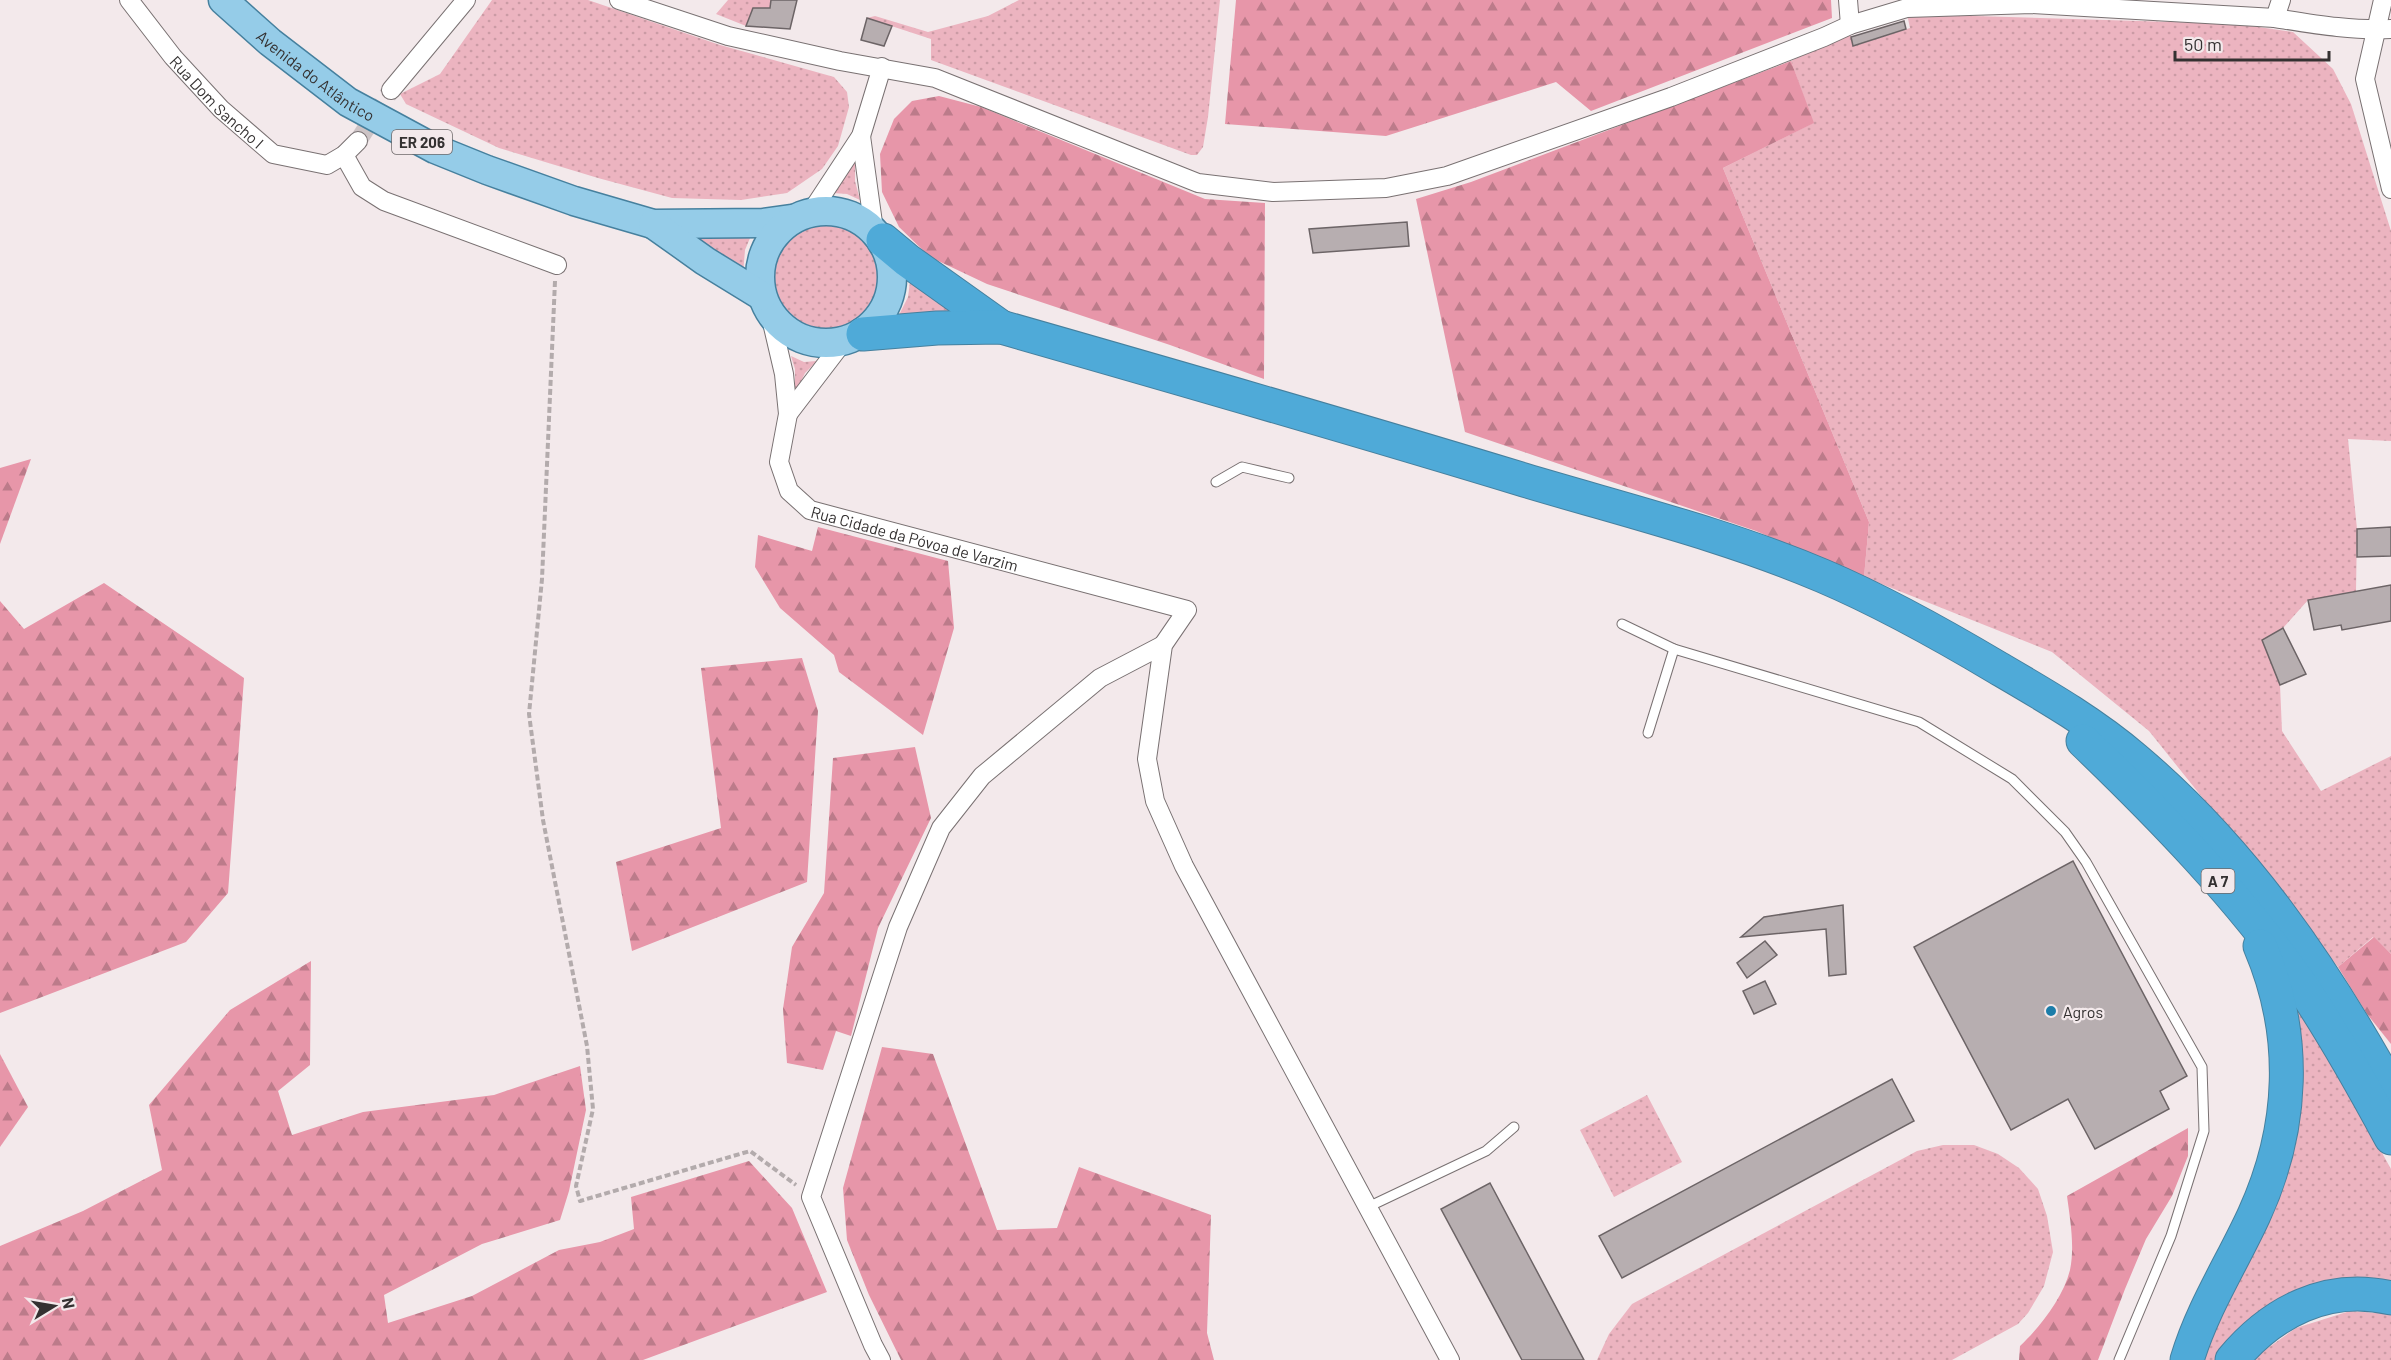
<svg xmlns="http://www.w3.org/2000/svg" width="2391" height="1360" viewBox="0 0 2391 1360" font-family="Barlow,sans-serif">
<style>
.grass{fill:url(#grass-dots)}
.forest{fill:url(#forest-firs)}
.building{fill:#b7aeb0;stroke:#6c6466;stroke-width:1.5}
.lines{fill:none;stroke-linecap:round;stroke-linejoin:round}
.street-tunnel{stroke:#cdc4c6;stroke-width:18;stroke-dasharray:18 9;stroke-linecap:butt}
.lane-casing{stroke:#797172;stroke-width:11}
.street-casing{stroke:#797172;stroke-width:20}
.primary-casing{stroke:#46809e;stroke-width:31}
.highway-casing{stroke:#46809e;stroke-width:35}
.path{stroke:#b3abac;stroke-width:4;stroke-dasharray:6 3;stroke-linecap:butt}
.lane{stroke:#fff;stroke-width:9}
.street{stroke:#fff;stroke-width:18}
.primary{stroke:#95cce8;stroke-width:28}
.highway{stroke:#4faad8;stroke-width:33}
.poi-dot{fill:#1b7da9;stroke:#f3e9eb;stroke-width:2}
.labels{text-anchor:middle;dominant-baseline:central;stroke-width:4.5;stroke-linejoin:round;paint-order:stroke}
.shield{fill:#f3e9eb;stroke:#6d6869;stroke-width:1.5}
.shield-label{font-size:15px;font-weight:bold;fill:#343131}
.street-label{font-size:16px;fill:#343131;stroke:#f3e9eb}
.poi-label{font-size:16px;fill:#343131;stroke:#f3e9eb;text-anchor:start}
</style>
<defs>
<pattern id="grass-dots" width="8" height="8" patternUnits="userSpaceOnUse" patternTransform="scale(1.5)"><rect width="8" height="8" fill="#ecb4c0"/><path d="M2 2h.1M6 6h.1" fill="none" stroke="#cb9ba5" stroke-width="1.8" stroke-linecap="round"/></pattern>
<pattern id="forest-firs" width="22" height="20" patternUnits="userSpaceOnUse" patternTransform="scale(1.5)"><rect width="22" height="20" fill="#e796a9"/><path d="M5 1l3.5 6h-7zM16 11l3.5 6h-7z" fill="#bc7b8a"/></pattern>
</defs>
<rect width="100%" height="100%" fill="#f3e9eb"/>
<!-- grass -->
<g class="grass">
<polygon points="492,0 588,0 720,45 834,77 847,92 849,107 838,146 822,169 787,193 741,200 672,198 598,178 499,148 406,104 400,94 440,74"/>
<polygon points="728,0 771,0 770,8 753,8 746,26 716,14"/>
<polygon points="1019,0 1220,0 1208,117 1203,147 1197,155 1191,155 931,60 931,39 867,18 875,16 928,32 988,16"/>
<polygon points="1907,14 2237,24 2293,32 2333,69 2351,104 2391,231 2391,441 2348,439 2357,529 2356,591 2308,600 2283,628 2263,641 2280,685 2282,731 2321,791 2391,756 2391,954 2373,937 2338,967 2149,731 2052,652 1864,577 1869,522 1723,168 1813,123 1791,61 1849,31 1854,46 1910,28"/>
<polygon points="855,161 855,181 860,200 847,194 833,193"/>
<circle cx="827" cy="278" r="53"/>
<polygon points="753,231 745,250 743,274 688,233"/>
<polygon points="911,274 977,312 897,319 908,297"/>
<polygon points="791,356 804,362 817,361 805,373 795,394 795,369"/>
<polygon points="2280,969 2391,1169 2391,1285 2387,1284 2221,1360 2198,1360 2278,1190"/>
<polygon points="1647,1095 1682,1162 1614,1197 1580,1130"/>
<polygon points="1943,1145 1974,1145 1998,1154 2019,1168 2038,1189 2047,1216 2053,1252 2044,1286 2028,1313 2018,1324 1952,1360 1597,1360 1609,1334 1632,1304 1917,1151"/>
<polygon points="2350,1311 2391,1314 2391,1360 2251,1360 2296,1328"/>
</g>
<!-- forest -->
<g class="forest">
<polygon points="1236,0 1831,0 1832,18 1591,111 1556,82 1386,136 1225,124"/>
<polygon points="1791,61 1814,123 1723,168 1869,522 1864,577 1756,531 1465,432 1416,199 1471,182"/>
<polygon points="939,96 981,107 1205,199 1265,203 1264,379 1170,345 987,284 930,257 899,227 882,192 880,154 894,119 912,101"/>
<polygon points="31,459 0,544 0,468"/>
<polygon points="818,527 948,561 954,628 923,735 839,672 834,655 780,608 755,567 758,535 812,551"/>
<polygon points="104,583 244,678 228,893 186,942 0,1013 0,601 24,629"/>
<polygon points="802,658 818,711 807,882 632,951 616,862 721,828 701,668"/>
<polygon points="915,747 931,818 878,928 851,1036 836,1031 823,1070 787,1063 783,1009 792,947 824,893 833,758"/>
<polygon points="2374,937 2391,954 2391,1044 2367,1014 2338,967"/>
<polygon points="311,961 310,1065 278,1091 292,1135 363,1112 494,1095 580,1066 586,1110 569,1191 560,1220 482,1244 384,1295 388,1323 472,1296 559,1250 600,1242 634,1229 631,1197 749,1161 792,1208 827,1292 643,1360 0,1360 0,1246 83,1211 162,1170 149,1105 230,1010"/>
<polygon points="882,1047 933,1054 997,1230 1057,1228 1079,1167 1211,1215 1207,1333 1214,1360 901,1360 869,1295 847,1240 843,1188"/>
<polygon points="0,1054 28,1107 0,1147"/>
<path d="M 2188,1128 L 2188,1156 L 2172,1196 L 2146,1239 L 2125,1289 L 2098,1360 L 2019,1360 L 2020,1346 C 2040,1327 2063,1298 2070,1270 C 2075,1246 2070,1219 2067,1196 Z"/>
</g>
<!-- building -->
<g class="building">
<polygon points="771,0 797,0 790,29 746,26 753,8 770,8"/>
<polygon points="867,18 892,26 884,46 861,40"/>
<polygon points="1904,21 1906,29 1853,46 1851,37"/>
<polygon points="1407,222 1409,246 1313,253 1309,229"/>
<polygon points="2391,527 2391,556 2357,557 2357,529"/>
<polygon points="2391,585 2391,621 2342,630 2341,625 2314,630 2308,600"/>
<polygon points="2283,628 2306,674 2280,685 2262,640"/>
<polygon points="2073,861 2187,1076 2160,1091 2169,1109 2095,1149 2068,1099 2011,1130 1914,947"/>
<polygon points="1843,905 1846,974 1829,976 1826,929 1741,937 1764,917"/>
<polygon points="1765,941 1777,955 1747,978 1737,963"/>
<polygon points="1765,981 1776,1004 1754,1014 1743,991"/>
<polygon points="1892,1079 1914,1121 1622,1278 1599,1236"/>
<polygon points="1490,1183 1584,1360 1522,1360 1441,1209"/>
</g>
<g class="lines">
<!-- street-tunnel -->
<polyline class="street-tunnel" points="358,141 391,90"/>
<!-- lane casing -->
<g class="lane-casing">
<g id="lane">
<polyline points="1216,482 1242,467 1289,478"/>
<polyline points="1622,624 1674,649 1919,722 2012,779 2065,832 2086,862 2202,1067 2204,1131 2171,1236 2119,1360"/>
<polyline points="1648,733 1674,649"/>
<polyline points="1368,1207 1486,1151 1514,1127"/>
</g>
</g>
<!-- street casing -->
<g class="street-casing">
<g id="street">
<path id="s1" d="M 129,0 L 173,57 L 221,109 L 273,154 L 327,165 L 344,155 L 358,141"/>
<path d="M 619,0 L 728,36 L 840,61 L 935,78 L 1198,183 L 1273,192 L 1386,188 L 1447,176 L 1671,97 L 1824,37 L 1850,25 L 1907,8 L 2032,4 L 2275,18 C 2313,24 2352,31 2391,29"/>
<polyline points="1848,0 1850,25"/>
<polyline points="2383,0 2365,79 2391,189"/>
<polyline points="2275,18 2281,0"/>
<polyline points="391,90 466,0"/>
<polyline points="861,136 874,230"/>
<polyline points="344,155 362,187 384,201 557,265"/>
<polyline points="811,212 861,136 882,67"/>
<path id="s2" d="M 770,314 L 784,374 L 788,414 L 779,462 L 789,491 L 810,510 L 1187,610 L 1163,645 L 1147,759 L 1155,801 L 1184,866 L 1450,1360"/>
<polyline points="788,414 843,342"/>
<polyline points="881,1360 873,1345 811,1197 898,927 941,828 982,776 1100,678 1163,645"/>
</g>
</g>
<!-- primary casing -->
<g class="primary-casing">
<g id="primary">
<path id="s3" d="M 223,0 L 270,42 L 348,102 L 435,149 L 487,170 L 574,201 L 653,224 L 763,223 L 791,219"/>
<circle cx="826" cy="277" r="66"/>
<polyline points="653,224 705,261 762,296"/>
</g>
</g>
<!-- highway casing -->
<g class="highway-casing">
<g id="highway">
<polyline points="883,240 907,260 1001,327"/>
<path d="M 863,334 L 937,328 L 1001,327 C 1176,377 1350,427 1524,480 C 1624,510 1727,535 1823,576 C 1884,602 1941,634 1998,668 C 2046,696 2093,723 2135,759 C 2244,851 2323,967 2391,1090"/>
<path d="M 2083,741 C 2161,816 2239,896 2301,985 C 2334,1034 2363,1086 2391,1138"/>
<path d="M 2187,1360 C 2202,1309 2232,1263 2254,1215 C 2294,1128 2298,1035 2260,946"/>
<path d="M 2232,1360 C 2272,1312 2327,1283 2391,1298"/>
</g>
</g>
<!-- path -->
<polyline class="path" points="555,281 542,579 529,714 543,820 587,1046 593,1109 576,1186 580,1201 750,1151 796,1185"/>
<!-- lane -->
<use href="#lane" class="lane"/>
<!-- street -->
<use href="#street" class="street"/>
<!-- primary -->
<use href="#primary" class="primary"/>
<!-- highway -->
<use href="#highway" class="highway"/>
</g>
<!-- markers -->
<circle class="poi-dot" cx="2051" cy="1011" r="6"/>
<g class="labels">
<!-- shield labels -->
<g class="shield">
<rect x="392" y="130" width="60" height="24" rx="4.5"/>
<rect x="2201.5" y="869" width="33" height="24" rx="4.5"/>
</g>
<g class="shield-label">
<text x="422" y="142">ER 206</text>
<text x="2218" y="881">A 7</text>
</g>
<!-- street labels -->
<g class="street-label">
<text stroke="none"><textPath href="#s3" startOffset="120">Avenida do Atlântico</textPath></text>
<text stroke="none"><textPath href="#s1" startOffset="135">Rua Dom Sancho I</textPath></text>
<text stroke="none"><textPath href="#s2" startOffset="318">Rua Cidade da Póvoa de Varzim</textPath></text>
</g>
<!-- poi labels -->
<g class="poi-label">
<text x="2063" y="1011">Agros</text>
</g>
</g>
<!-- north arrow -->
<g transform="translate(54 1306) rotate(79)" stroke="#f3e9eb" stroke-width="4.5" paint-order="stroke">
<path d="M0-4.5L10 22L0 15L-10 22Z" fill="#343131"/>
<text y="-9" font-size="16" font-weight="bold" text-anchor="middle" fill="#343131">N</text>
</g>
<!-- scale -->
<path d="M2175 51v9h154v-9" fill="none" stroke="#343131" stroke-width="3"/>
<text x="2184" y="51" font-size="18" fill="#343131" stroke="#f3e9eb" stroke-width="4.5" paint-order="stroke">50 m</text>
</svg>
